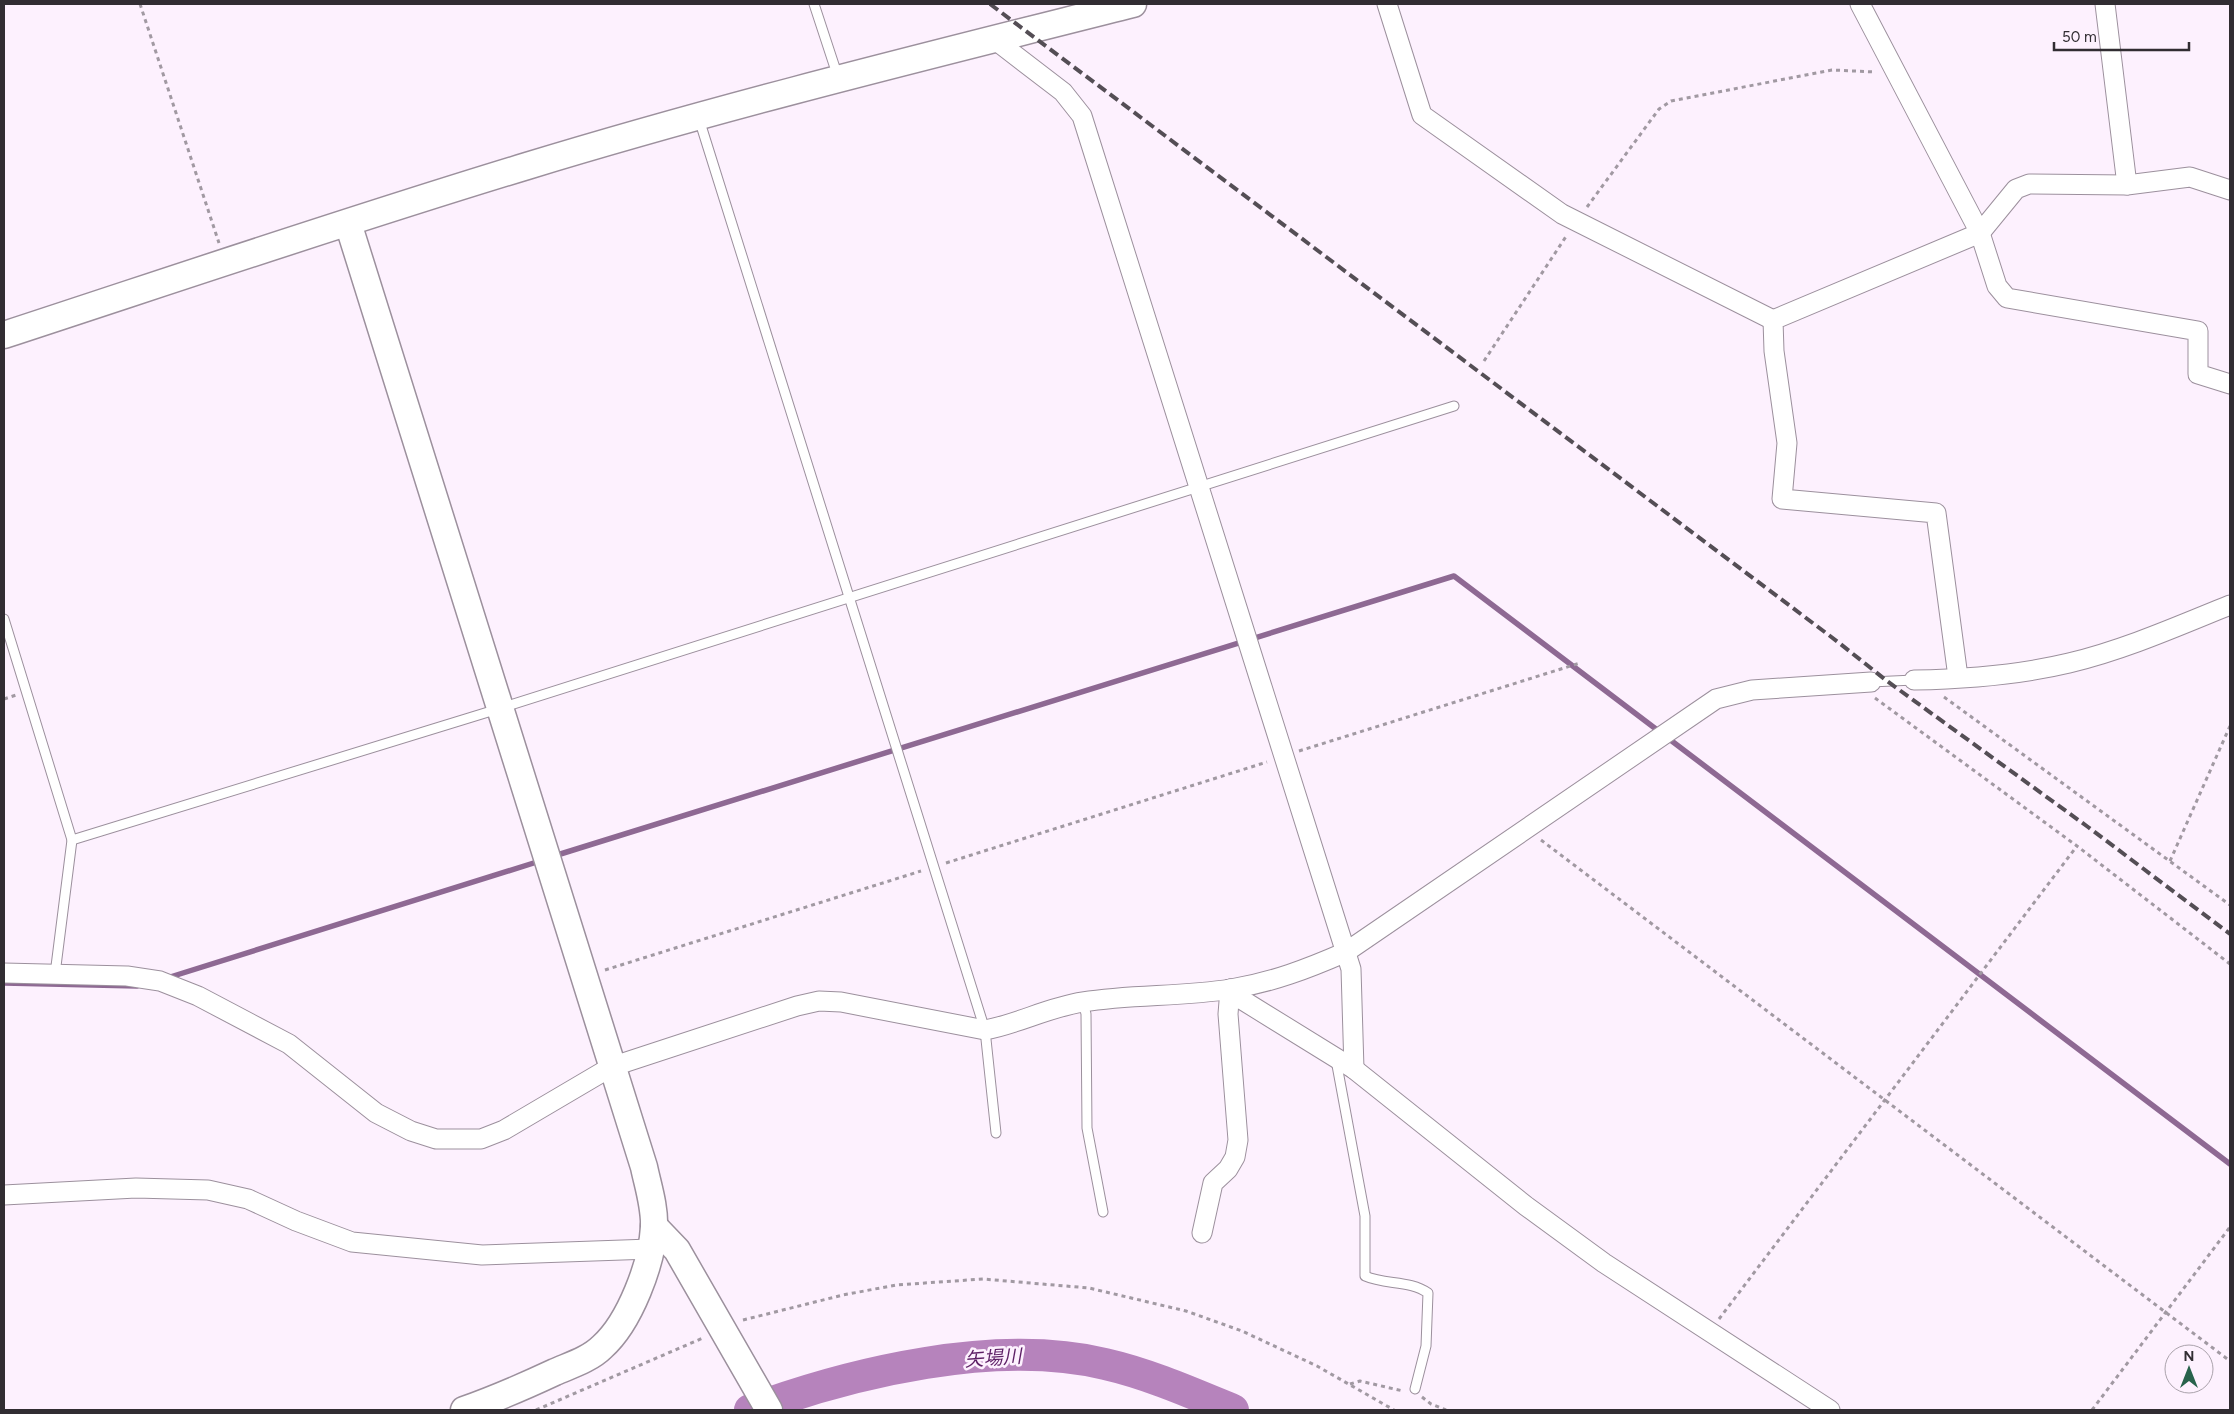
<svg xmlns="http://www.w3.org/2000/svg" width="2234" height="1414" viewBox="0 0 2234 1414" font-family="Figtree,'Noto Sans JP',sans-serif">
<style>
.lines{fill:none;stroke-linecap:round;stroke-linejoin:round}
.stream{stroke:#8e6993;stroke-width:5.5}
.river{stroke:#b683bc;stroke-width:32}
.lane-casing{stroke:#9c909d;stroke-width:11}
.street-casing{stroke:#9c909d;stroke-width:21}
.secondary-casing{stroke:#9c909d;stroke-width:29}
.path{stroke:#a199a2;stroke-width:3;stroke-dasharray:4 4;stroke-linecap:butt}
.lane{stroke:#fff;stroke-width:9}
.street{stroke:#fff;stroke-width:19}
.secondary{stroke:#fff;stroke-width:26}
.rail{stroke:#544e55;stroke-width:4;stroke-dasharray:10 5;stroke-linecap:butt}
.labels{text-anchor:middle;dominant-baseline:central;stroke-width:5;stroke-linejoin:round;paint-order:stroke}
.water-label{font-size:19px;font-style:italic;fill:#5d1f65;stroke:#fdf1fe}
</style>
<rect width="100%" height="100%" fill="#fdf1fe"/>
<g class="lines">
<!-- stream -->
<g class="stream">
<polyline points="554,856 1454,576 2230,1164"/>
<polyline points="167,978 540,861"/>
<polyline points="4,983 137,986"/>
</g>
<!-- river -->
<path class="river" d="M 750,1410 C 853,1372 997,1338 1105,1364 C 1149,1374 1192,1393 1233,1410"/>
<!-- lane casing -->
<g class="lane-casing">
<g id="lane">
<polyline points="814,4 838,77"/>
<polyline points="699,119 985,1030 996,1133"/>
<polyline points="4,619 72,840 55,974"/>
<polyline points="1871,682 1914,680"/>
<polyline points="72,840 498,709 1454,406"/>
<polyline points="1083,1002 1086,1014 1087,1128 1103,1212"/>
<path d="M 1336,1060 L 1365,1216 L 1365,1276 C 1385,1285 1410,1280 1428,1293 L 1426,1346 L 1415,1389"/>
</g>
</g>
<!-- street casing -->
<g class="street-casing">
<g id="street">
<polyline points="1387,4 1422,115 1562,214 1773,320"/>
<polyline points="1860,4 1980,233 1997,286 2007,298 2198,331 2198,374 2230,384"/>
<polyline points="2105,4 2127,185"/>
<polyline points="994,39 1063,92 1082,116 1351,969 1354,1069"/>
<polyline points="1958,677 1936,513 1782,499 1787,443 1774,351 1773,320 1980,233 2016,189 2029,184 2127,185 2190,177 2230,190"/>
<path d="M 1914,680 C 1965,679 2019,675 2069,663 C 2124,650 2178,626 2230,605"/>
<path d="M 4,973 L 127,976 L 160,981 L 198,996 L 289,1044 L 376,1113 L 411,1131 L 436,1139 L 481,1139 L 504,1130 L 611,1067 L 797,1006 L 819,1001 L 841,1002 L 985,1030 C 1018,1024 1049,1007 1083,1002 C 1132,994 1182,997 1231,989 C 1273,982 1307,969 1346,952 L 1716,699 L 1752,690 L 1871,682"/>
<polyline points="1230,989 1244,1001 1354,1069 1526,1206 1604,1263 1830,1410"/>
<polyline points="4,1195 136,1188 208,1190 248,1199 296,1221 352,1242 482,1255 651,1249"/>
<polyline points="1202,1233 1213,1183 1228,1169 1235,1157 1238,1140 1228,1014 1230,989"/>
</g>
</g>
<!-- secondary casing -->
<g class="secondary-casing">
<g id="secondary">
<path d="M 348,223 L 644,1167 C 648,1186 655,1207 654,1227 C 652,1263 630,1322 602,1347 C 590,1359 571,1365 555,1372 C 525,1386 495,1399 464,1410"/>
<path d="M 4,335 C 178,278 352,219 527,166 C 727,105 931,55 1133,4"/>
<polyline points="654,1226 677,1250 769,1410"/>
</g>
</g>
<!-- path -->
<g class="path">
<polyline points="140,4 219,243"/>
<polyline points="1587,207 1659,109 1671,101 1832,70 1875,72"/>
<polyline points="1484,361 1567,235"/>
<polyline points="1944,697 2230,905"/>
<polyline points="1875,698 2077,846 2230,964"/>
<polyline points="4,699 16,695"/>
<polyline points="1299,751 1580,663"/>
<polyline points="1541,840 2230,1361"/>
<polyline points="2170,861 2230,726"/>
<polyline points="946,863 1267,762"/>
<polyline points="605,970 921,871"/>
<polyline points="1719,1319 2077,846"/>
<polyline points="743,1320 843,1295 896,1285 983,1279 1089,1288 1186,1311 1242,1331 1317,1366 1394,1410"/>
<polyline points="1350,1384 1360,1381 1403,1391"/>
<polyline points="1422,1397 1431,1404 1446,1410"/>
<polyline points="536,1410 703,1338"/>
<polyline points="2092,1410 2230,1227"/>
</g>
<!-- lane -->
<use href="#lane" class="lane"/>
<!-- street -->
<use href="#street" class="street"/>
<!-- secondary -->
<use href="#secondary" class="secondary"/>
<!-- rail -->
<polyline class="rail" points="990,4 1838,642 1887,681 2088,827 2230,934"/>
</g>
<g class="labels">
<!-- water labels -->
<g class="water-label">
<text transform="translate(993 1358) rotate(-4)">矢場川</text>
</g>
</g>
<!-- border -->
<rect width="2234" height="1414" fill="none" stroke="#312d32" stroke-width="10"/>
<!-- north arrow -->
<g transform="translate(2189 1369)"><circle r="24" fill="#fdf1fe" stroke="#aba3ac"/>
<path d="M0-4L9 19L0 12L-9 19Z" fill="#28634c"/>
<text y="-8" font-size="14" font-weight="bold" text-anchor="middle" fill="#312d32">N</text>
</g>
<!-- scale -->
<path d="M2054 42v8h135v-8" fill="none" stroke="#312d32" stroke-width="2.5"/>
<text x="2062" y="42" font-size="15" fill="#312d32" stroke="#fdf1fe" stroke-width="4" paint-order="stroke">50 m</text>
</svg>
